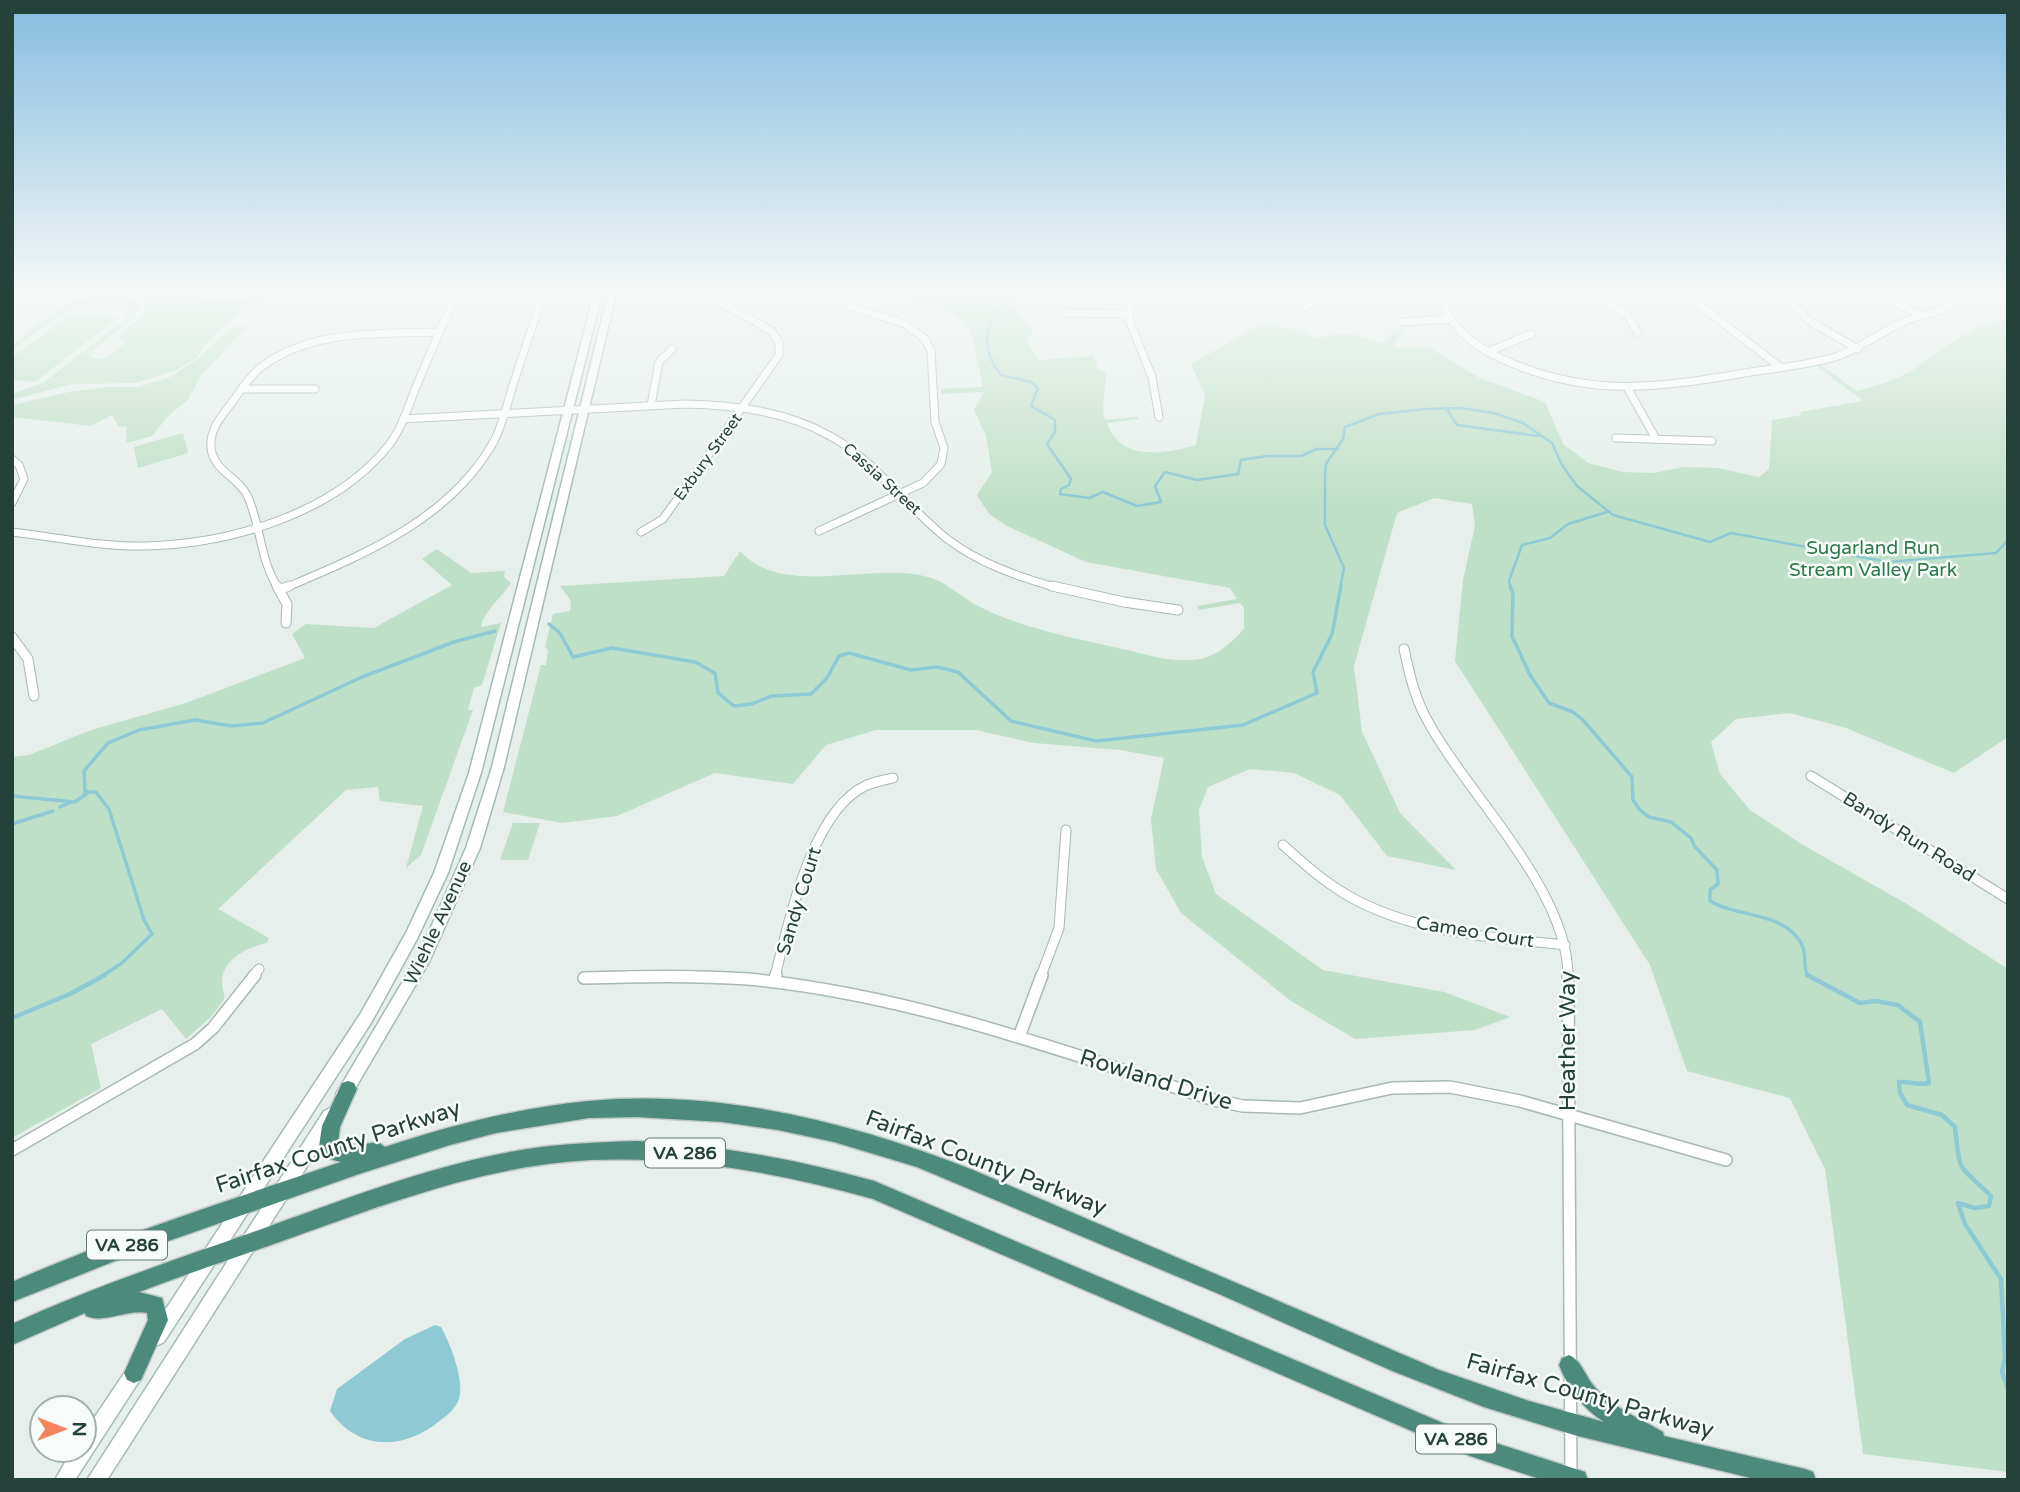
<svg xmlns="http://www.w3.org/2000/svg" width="2020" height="1492" viewBox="0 0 2020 1492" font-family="'Varela Round',sans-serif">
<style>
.green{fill:#bfe0c8}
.water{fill:#8ec9d4}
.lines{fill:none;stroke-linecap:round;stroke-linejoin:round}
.stream-far2{stroke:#8ec9d4;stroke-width:2.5}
.stream-far1{stroke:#8ec9d4;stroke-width:3.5}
.stream{stroke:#8ec9d4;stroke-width:4.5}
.minor-far2-casing{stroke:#a8b8b2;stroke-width:9}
.minor-far1-casing{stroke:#a8b8b2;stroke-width:11}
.minor-casing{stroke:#a8b8b2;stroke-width:14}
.secondary-casing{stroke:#a4bbb3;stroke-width:3}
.trunk-casing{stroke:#c2cac8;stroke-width:3}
.minor-far2{stroke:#fff;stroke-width:7}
.minor-far1{stroke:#fff;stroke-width:9}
.minor{stroke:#fff;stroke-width:11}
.secondary{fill:#fff;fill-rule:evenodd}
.trunk{fill:#4c8a7c;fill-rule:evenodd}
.labels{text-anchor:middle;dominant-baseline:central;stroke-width:5;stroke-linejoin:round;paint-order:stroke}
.far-street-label{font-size:16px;fill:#24423a;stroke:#f7fbf9}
.shield{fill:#f7fbf9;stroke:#637a73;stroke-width:2}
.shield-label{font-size:18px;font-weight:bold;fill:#24423a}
.park-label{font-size:19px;fill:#2d7a4b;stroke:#f7fbf9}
.street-label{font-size:19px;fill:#24423a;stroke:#f7fbf9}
.near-street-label{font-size:23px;fill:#24423a;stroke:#f7fbf9}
</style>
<rect width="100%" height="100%" fill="#e6efeb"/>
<!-- green -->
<g class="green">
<path d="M 136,294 L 252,302 L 259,294 L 268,294 L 230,321 L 204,346 L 198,357 L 176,370 L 135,383 L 72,384 L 12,400 L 12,394 L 43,383 L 124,320 L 130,308 C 98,279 38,332 12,350 L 12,345 C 24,336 61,305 71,302 C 89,298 128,287 139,307 L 135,317 L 85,357 L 98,351 L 90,358 L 104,359 L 124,344 L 125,340 L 119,339 L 122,336 L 118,336 L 143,315 L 146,304 Z"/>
<path d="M 896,294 L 1022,294 L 1012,303 L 1033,333 L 1026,341 L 1039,360 L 1094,356 L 1098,370 L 1105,372 C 1107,387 1100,407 1105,420 L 1138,417 L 1138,419 L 1107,423 C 1120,462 1165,454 1196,445 L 1205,395 L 1191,364 L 1263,323 L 1308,332 L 1313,338 L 1348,333 L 1384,344 L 1394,329 L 1403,330 L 1393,347 L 1430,348 L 1480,378 L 1545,402 L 1563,444 L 1588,463 L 1623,472 L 1654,473 L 1683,467 L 1717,468 L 1759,477 L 1769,469 L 1772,420 L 1802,415 L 1800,412 L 1863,401 L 1815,365 L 1821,365 L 1857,391 L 1887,382 L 1910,372 L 1942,348 L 1981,326 L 2008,319 L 2008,737 L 1954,773 L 1846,728 L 1790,713 L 1736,719 L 1711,742 L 1720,774 L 1750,810 L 1803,845 L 1907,904 L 2008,969 L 2008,1472 L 1863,1454 L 1825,1169 L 1790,1098 L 1687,1071 L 1650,965 L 1455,661 L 1463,580 L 1475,526 L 1472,504 L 1434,498 L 1397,513 L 1354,666 L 1362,732 L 1400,813 L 1456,870 L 1387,856 L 1340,795 L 1294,773 L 1250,769 L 1208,787 L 1199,810 L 1202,857 L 1216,894 L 1323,970 L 1444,992 L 1510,1017 L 1475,1030 L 1355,1039 L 1291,1001 L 1181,913 L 1156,869 L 1151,819 L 1164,758 L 1120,750 L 1034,743 L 976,730 L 876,730 L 826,745 L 793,784 L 715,773 L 617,816 L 562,823 L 503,812 L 541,665 L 546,665 L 548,650 L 545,647 L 553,614 L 570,611 L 571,601 L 560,586 L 724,576 L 740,551 C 784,601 878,558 934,579 C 950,585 964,599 980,607 C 1024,629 1075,638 1123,649 C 1144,654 1169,662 1191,660 C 1214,659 1229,645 1244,629 L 1244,608 L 1240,603 L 1199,610 L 1197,606 L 1237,599 L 1230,588 L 1086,562 L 1007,526 L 989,514 L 977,495 L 992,472 L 986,436 L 974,410 L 984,392 L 941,394 L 941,389 L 983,387 L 970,327 L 954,313 L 910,299 L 894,298 Z"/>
<polygon points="72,313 119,317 35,382 12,380 12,357"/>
<polygon points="232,327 247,327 202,374 188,400 169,415 152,436 126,443 127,426 119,427 112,415 91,426 12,417 12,405 69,392 105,387 137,387 168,378 199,358"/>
<polygon points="183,433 188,453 138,468 134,447"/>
<path d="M 437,549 L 471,573 L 505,571 L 504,577 L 511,583 C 502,597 484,611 481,627 L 501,623 L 482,685 L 474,688 L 468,710 L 473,710 L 421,855 L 406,868 L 423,806 L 380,801 L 378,787 L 346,790 L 218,909 L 269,938 L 267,943 C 248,947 222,959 222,982 C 222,988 225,993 224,999 L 211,1017 L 186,1039 L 162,1009 L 91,1044 L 101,1088 L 12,1138 L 12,757 L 29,755 L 91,730 L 186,703 L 305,658 L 292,634 L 306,624 L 374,628 L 452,585 L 422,559 Z"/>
<polygon points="513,823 540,823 528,860 500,860"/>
</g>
<!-- water -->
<path class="water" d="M 435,1325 L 441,1327 C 450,1343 465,1381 459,1399 C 455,1411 442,1419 433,1426 C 397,1451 356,1448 330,1411 L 337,1389 L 405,1339 Z"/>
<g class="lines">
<!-- stream-far2 -->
<g class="stream-far2">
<path d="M 1002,294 L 1007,302 C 983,325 980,349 1001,375 L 1031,382 L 1038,388 L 1031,406 L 1055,420 L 1055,432 L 1047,444 L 1071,479 L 1069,485 L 1061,489 L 1060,494 L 1089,498 L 1103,492 L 1137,506 L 1161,502 L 1155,486 L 1165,472 L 1197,480 L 1238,474 L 1241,460 L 1267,456 L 1301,456 L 1317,449 L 1338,449"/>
<polyline points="1446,408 1457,425 1538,436"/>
<polyline points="1340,588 1344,568 1325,525 1325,475 1326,464 1343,439 1345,427 1379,414 1426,409 1461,408 1494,413 1523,423 1552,443 1562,465 1577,486 1613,515 1710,542 1731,533 1888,562 1996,553 2008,540"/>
<polyline points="1511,588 1509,581 1522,545 1550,538 1568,524 1607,512"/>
</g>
<!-- stream-far1 -->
<g class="stream-far1">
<path d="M 1510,586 L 1513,594 L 1512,636 L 1530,675 L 1549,703 L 1573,712 L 1583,720 L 1632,777 L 1633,800 L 1640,810 L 1649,817 L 1671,822 L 1691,838 L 1695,847 L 1717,870 L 1718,884 L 1710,890 L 1710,901 C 1737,918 1785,911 1802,945 C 1807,954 1802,966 1808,976"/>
<polyline points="549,624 560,633 573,657 612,648 695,662 715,673 718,693 734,706 752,704 771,696 811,694 827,678 839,656 849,653 911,670 937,667 958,672 1011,721 1096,741 1243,725 1317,693 1313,672 1332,634 1341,586"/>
<polyline points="12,796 75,802 89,792"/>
<polyline points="60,807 71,802"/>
<polyline points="12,824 53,811"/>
<polyline points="102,976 122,963 152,934 144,920 109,809 96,792 85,792 84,771 108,743 139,730 195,720 231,726 263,723 362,677 454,642 495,631"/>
</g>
<!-- stream -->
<g class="stream">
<path d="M 1807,975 L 1860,1003 L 1876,1001 L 1898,1005 L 1920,1022 L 1929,1083 C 1919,1086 1910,1081 1899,1082 L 1900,1093 L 1907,1105 L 1942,1115 L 1955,1127 C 1960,1176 1958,1163 1991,1196 L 1989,1206 L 1975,1208 L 1958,1203 L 1965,1224 L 2001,1279 L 2005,1357 L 2002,1372 L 2008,1389"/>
<polyline points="12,1018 70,994 105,975"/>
</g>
<!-- minor-far2 casing -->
<g class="minor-far2-casing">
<g id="minor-far2">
<polyline points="1136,294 1130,306 1129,320 1152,377 1159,417"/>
<path d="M 1441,294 C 1447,326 1472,345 1500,358 C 1589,399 1657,388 1751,372 C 1779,368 1807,365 1835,357 C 1861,349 1881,331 1906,321 C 1925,312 1949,314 1962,294"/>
<polyline points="1592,294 1627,315 1638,333"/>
<polyline points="1685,294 1780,367"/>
<polyline points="1784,294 1808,320 1858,349"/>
<polyline points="1881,295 1920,315"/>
<polyline points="1305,307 1320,294"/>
<polyline points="1065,313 1129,314"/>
<polyline points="1402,322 1450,319"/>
<polyline points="1488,352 1531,334"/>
<polyline points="242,389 315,389"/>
<polyline points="1628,389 1656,439"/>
<polyline points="651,405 659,362 672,349"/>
<path d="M 403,419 L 685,404 C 735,405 786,411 830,436 C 876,461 906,506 946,538 C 978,563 1019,577 1058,588"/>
<polyline points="1616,438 1712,441"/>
<polyline points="12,459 19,465 24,479 12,503"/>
<polyline points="819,531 923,483 941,464 944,448 935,422 931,351 925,339 905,324 852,307 826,294"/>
<path d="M 12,532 C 56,537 100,547 145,546 C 230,544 334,514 389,445 C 402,428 408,407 416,387 C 429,356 442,325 456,294"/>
<polyline points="641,532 663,519 779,355 779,343 772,331 705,294"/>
<path d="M 278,588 C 260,560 261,527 248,497 C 240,479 217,472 212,453 C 207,434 219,419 230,405 C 239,393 248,378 260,368 C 310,329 379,334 439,332"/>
<path d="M 285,588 C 363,555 451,519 494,441 C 503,424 507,404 513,385 C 523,355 533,324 543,294"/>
</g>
</g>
<!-- minor-far1 casing -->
<g class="minor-far1-casing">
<g id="minor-far1">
<polyline points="277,586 287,604 286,623"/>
<polyline points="1052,586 1124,602 1178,610"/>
<polyline points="279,590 289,586"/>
<polyline points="12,637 28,659 34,696"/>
<path d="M 1404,649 C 1409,672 1414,695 1425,716 C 1465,793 1568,888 1568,976"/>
<polyline points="1811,776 2008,899"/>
<path d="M 1283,845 C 1303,863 1323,881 1347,895 C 1412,933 1491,937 1565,945"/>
<polyline points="253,976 259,969"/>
<polyline points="628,976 694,976"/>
<path d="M 775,976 C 789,923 811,810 867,785 C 875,782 885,780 893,778"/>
<polyline points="1041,976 1059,928 1066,830"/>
</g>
</g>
<!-- minor casing -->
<g class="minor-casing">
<g id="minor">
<polyline points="1568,975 1571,1478"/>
<path d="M 584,978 C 639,976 693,975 748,979 C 908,994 1062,1051 1214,1100 L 1243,1106 L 1300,1108 L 1392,1088 L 1450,1087 L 1520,1101 L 1726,1160"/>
<polyline points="774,981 776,975"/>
<polyline points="1019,1037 1042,975"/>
<polyline points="12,1150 195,1044 213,1028 255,975"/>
</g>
</g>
<!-- secondary casing -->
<g class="secondary-casing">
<g id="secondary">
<polygon points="594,294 602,294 481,773 448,873 417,939 371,1023 164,1342 158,1345 152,1342 149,1336 152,1330 361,1013 407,931 434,873 469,773"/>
<polygon points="608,294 616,294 504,767 480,848 429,962 349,1099 344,1101 339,1099 336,1094 339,1089 419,954 466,848 492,767"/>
<polygon points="330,1108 336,1111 338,1116 336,1121 107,1480 87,1480 324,1111"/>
<polygon points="137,1360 143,1363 146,1369 143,1375 75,1480 55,1480 72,1450 84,1450 84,1433 131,1363"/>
</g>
</g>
<!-- trunk casing -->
<g class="trunk-casing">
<g id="trunk">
<path d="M 348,1081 L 354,1083 L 357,1089 L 340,1127 L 338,1143 L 358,1145 L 378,1142 L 385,1147 C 451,1125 519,1108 588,1101 C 719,1089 852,1122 973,1170 L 1439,1370 L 1529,1401 L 1604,1422 C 1582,1408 1568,1388 1559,1365 L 1562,1358 L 1569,1355 C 1581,1360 1585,1375 1593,1385 C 1611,1407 1639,1418 1663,1432 L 1664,1436 L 1805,1469 L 1813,1472 L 1816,1480 L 1759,1480 L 1574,1435 L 1484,1407 L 1390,1370 L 1219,1294 L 917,1167 L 834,1142 L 778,1130 L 722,1122 L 637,1117 L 589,1118 L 496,1133 L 450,1145 L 359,1174 L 140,1251 L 12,1302 L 12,1282 C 119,1235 231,1200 341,1162 L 326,1158 L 319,1147 L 322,1126 L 342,1083 Z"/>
<path d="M 637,1141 C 718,1145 795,1159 874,1181 L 1471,1435 L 1585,1472 L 1588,1480 L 1543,1480 L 1470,1456 L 873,1199 C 781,1173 688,1156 591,1160 C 490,1165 393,1201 299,1235 C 246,1254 192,1272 139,1292 L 162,1298 L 168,1320 L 141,1380 L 134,1383 L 127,1380 L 124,1373 L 148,1320 L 147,1313 C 127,1309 104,1324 86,1316 L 85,1313 L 12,1345 L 12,1324 C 91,1288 174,1260 256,1231 C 349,1198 443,1160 541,1147 C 573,1143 605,1142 637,1141 Z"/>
</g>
</g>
<!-- minor-far2 -->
<use href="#minor-far2" class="minor-far2"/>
<!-- minor-far1 -->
<use href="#minor-far1" class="minor-far1"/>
<!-- minor -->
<use href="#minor" class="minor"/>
<!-- secondary -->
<use href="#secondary" class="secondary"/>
<!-- trunk -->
<use href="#trunk" class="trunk"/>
</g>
<!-- sky -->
<linearGradient id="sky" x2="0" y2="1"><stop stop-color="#84bce0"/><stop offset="0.58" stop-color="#f4f8f6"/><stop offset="1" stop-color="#f4f8f6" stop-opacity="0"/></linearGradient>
<rect width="2020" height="503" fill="url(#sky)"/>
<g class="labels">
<!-- far-street labels -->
<g class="far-street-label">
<text transform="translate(708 457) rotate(-54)">Exbury Street</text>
<text transform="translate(882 479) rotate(42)">Cassia Street</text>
</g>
<!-- shield labels -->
<g class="shield">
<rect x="645" y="1138.5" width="80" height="29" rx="5"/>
<rect x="87" y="1230.5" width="80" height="29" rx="5"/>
<rect x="1416" y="1424.5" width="80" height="29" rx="5"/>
</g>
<g class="shield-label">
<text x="685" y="1153">VA 286</text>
<text x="127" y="1245">VA 286</text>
<text x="1456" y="1439">VA 286</text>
</g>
<!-- park labels -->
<g class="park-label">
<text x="1873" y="548">Sugarland Run<tspan x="1873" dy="22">Stream Valley Park</tspan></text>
</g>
<!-- street labels -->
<g class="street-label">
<text transform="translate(1909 837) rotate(32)">Bandy Run Road</text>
<text transform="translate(799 901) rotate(-73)">Sandy Court</text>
<text transform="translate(438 923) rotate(-65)">Wiehle Avenue</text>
<text transform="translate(1475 932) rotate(9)">Cameo Court</text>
</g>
<!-- near-street labels -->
<g class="near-street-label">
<text transform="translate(1568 1041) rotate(-90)">Heather Way</text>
<text transform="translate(1156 1080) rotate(17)">Rowland Drive</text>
<text transform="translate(338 1147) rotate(-18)">Fairfax County Parkway</text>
<text transform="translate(986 1163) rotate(21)">Fairfax County Parkway</text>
<text transform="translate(1590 1396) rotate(16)">Fairfax County Parkway</text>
</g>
</g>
<!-- border -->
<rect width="2020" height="1492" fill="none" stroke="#24423a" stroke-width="28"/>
<!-- north arrow -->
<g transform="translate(63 1429) rotate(90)"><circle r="33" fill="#f7fbf9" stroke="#a3b1ad" stroke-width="2"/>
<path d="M0-5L12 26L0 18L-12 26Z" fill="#f4845f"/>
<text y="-10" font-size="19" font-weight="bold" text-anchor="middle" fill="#24423a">N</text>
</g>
</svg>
